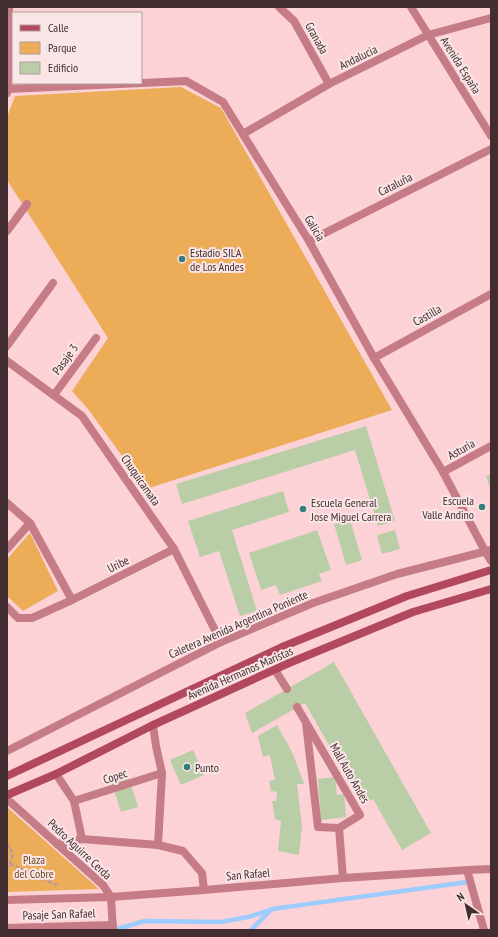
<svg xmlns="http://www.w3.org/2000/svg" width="498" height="937" viewBox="0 0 498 937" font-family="'PT Sans Narrow',sans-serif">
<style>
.green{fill:#edac58}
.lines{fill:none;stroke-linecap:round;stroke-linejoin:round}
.stream{stroke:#9dccfe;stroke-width:4.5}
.building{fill:#b9cea6}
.path{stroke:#bc999d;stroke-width:2.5;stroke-dasharray:4 2;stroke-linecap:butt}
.service{stroke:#c57c86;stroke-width:8}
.minor{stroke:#c57c86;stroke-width:8}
.tertiary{stroke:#c57c86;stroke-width:8}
.secondary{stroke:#b2485d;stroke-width:8}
.poi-dot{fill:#367e7b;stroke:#fae5e7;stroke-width:1.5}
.labels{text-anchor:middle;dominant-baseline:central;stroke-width:4;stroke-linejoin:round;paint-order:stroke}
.street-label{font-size:12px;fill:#422e30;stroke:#fae5e7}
.poi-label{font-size:12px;fill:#422e30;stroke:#fae5e7;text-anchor:start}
.park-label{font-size:12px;fill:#694922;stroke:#fae5e7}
</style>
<rect width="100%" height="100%" fill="#fcd2d6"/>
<!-- green -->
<g class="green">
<polygon points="181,87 221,108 392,410 146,489 88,409 72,391 108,338 7,180 7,117 15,96"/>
<polygon points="30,533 58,591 23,611 7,596 7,559"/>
<polygon points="7,807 99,889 7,892"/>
</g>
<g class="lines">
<!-- stream -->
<g class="stream">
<polyline points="113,930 145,921 221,922 248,917 271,910"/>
<polyline points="251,930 272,909 468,882"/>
</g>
</g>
<!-- building -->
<g class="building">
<polygon points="366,426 395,521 378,526 355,450 182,504 176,484"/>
<polygon points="491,474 491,490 486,476"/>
<polygon points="283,491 289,512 232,530 257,611 240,616 219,551 200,557 188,521"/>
<polygon points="350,520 362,560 346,565 334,524"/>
<polygon points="317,530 331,570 319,574 322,581 280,595 276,585 261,590 249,553"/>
<polygon points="395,530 400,549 382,554 377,535"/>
<polygon points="334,662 431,833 402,850 373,799 363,805 305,703 252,733 245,713"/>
<polygon points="277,725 293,754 304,784 297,784 302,826 299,855 278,851 281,821 275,819 272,801 276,801 277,792 271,791 269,781 275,780 270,755 263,757 258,736"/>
<polygon points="193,750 204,775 181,785 170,760"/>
<polygon points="126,769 138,807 121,812 109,775"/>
<polygon points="335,777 337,795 344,794 346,817 321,820 318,779"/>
</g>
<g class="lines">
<!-- path -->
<g class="path">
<path d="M 7,844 C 14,851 14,860 7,867"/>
<polyline points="10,864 59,886"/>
</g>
<!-- service -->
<g class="service">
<polyline points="275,670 287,689"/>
<polyline points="297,707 360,815 339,828 318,827 306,723"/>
<polyline points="153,725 156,746 162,773 158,845"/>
<polyline points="56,774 74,801 82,839"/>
<polyline points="74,801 162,773"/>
<polyline points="339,828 343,878"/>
<polyline points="57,844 82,839 158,845 183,851 202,873 204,890"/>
</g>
<!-- minor -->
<g class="minor">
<polyline points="279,7 294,21 329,84"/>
<polyline points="411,7 491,136"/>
<polyline points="8,89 186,81 223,102 309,241 374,358 443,472 485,551 491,561"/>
<polyline points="7,93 8,89 9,7"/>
<polyline points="243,134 329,84 428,35 491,18"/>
<polyline points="7,231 27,204"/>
<polyline points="309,241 491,149"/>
<polyline points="7,346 53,283"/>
<polyline points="374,358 491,294"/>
<polyline points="7,361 82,416 174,549 221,642"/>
<polyline points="54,395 96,338"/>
<polyline points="443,472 491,446"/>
<polyline points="7,503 30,523 72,600"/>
<polyline points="7,549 30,523"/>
<polyline points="7,607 18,618 32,618 72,600 174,549"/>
<polyline points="7,751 221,642 313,603 397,574 491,550"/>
<polyline points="7,928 113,925"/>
</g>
<!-- tertiary -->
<g class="tertiary">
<polyline points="7,799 103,885 111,897 113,930"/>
<polyline points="467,870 484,930"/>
<polyline points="7,900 111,897 204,890 343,878 467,870 491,869"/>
</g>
<!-- secondary -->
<g class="secondary">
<polyline points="7,776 282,647 407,596 491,570"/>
<polyline points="7,795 56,774 153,725 289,663 413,612 491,589"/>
</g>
</g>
<!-- markers -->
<g class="poi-dot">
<circle cx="182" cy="259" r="4"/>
<circle cx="482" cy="507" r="4"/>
<circle cx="303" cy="509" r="4"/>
<circle cx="187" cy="767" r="4"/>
</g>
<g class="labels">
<!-- street labels -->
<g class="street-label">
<text transform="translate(317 38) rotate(61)">Granada</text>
<text transform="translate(358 57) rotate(-26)">Andalucia</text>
<text transform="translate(461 65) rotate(58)">Avenida España</text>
<text transform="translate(395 184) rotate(-27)">Cataluña</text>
<text transform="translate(315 228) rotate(59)">Galicia</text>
<text transform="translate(427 315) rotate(-29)">Castilla</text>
<text transform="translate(65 359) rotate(-54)">Pasaje 3</text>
<text transform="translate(461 449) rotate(-29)">Asturia</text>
<text transform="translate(141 480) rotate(55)">Chuquicamata</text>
<text transform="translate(118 564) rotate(-27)">Uribe</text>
<text transform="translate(238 624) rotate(-24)">Caletera Avenida Argentina Poniente</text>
<text transform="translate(240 673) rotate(-24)">Avenida Hermanos Maristas</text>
<text transform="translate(350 773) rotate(60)">Mall Auto Andes</text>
<text transform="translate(115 776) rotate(-18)">Copec</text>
<text transform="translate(80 849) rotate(43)">Pedro Aguirre Cerda</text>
<text transform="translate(248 874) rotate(-5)">San Rafael</text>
<text transform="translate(59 914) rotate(-2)">Pasaje San Rafael</text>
</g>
<!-- poi labels -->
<g class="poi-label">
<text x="190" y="252">Estadio SILA<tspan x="190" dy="14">de Los Andes</tspan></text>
<text x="474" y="500" text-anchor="end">Escuela<tspan x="474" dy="14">Valle Andino</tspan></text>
<text x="311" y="502">Escuela General<tspan x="311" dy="14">Jose Miguel Carrera</tspan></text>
<text x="195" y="767">Punto</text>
</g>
<!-- park labels -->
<g class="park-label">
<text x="34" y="859">Plaza<tspan x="34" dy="14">del Cobre</tspan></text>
</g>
</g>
<!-- border -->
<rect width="498" height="937" fill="none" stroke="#422e30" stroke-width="16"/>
<!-- legend -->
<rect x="12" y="12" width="130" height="72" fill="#fae5e7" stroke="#b09c9e"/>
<rect x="20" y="25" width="20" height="6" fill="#b2485d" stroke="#b09c9e"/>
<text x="48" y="32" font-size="12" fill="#422e30">Calle</text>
<rect x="20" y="42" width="20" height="12" fill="#edac58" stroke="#b09c9e"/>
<text x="48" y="52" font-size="12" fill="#422e30">Parque</text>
<rect x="20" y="62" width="20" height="12" fill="#b9cea6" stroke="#b09c9e"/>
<text x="48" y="72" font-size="12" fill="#422e30">Edificio</text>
<!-- north arrow -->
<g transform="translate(466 905) rotate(326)" stroke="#fae5e7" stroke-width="3" paint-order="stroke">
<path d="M0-3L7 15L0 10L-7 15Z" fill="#422e30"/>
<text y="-6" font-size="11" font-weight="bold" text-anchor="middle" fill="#422e30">N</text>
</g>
</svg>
